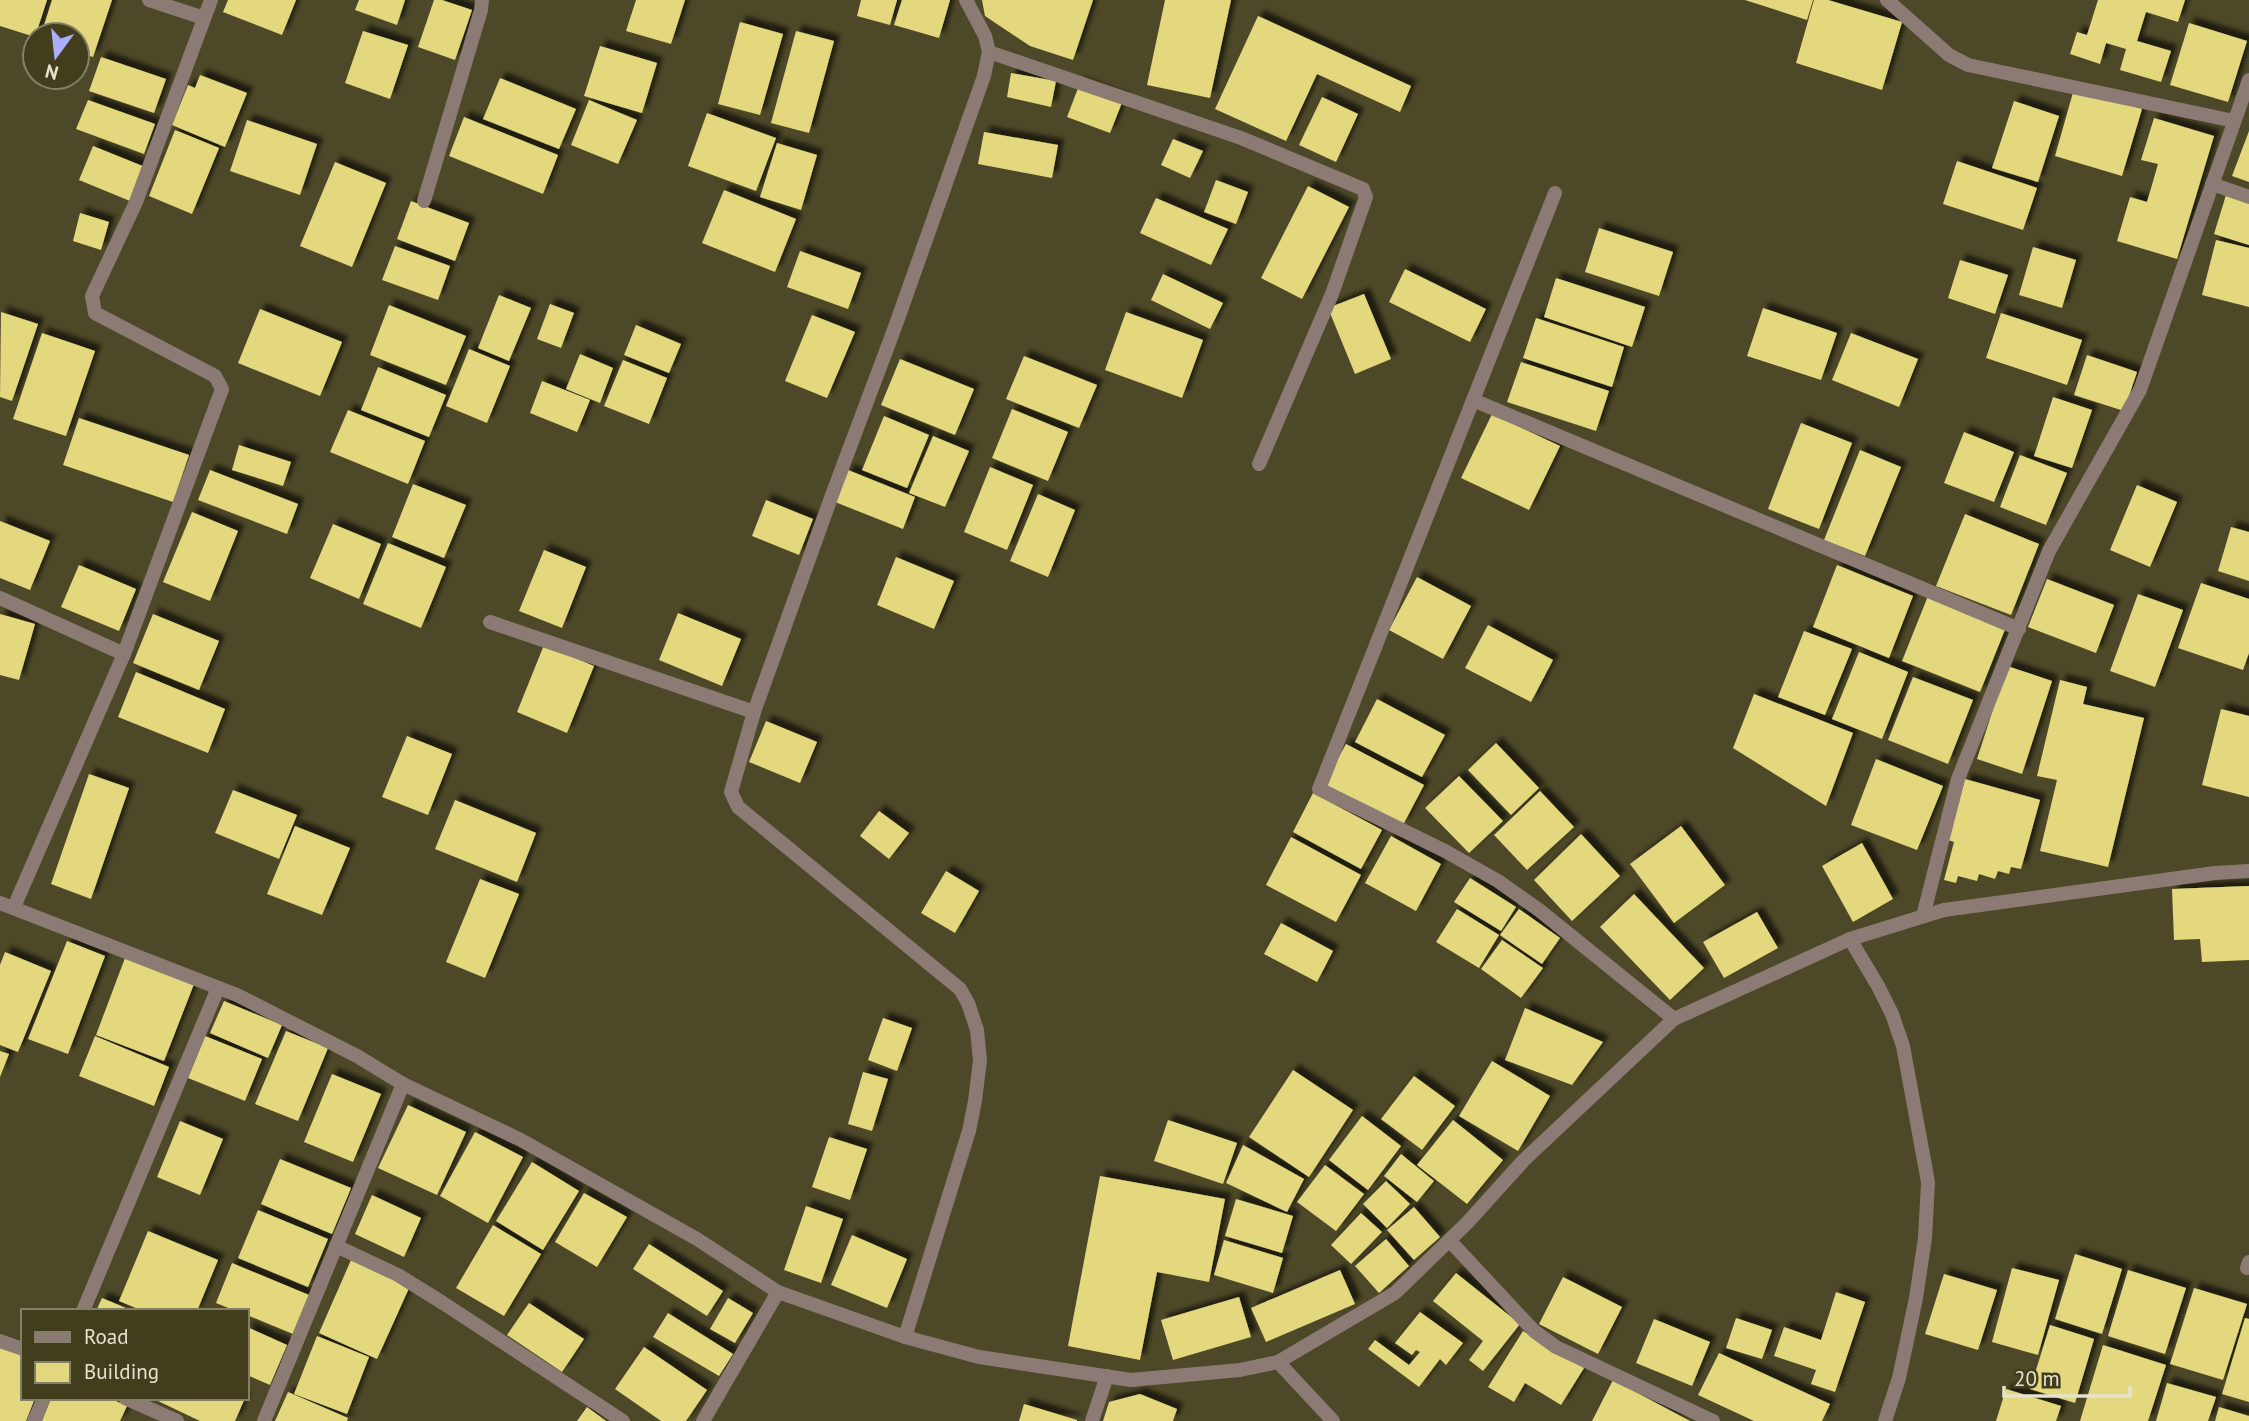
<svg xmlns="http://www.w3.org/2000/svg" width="2249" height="1421" viewBox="0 0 2249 1421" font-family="'PT Sans',sans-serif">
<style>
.building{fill:#e4d87e;filter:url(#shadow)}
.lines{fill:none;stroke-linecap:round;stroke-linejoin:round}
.minor{stroke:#8c7b75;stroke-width:14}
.tertiary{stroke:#8c7b75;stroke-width:14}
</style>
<defs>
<filter id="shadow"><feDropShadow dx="6" dy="-6" stdDeviation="2" flood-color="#0009"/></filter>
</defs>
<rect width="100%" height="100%" fill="#4d4827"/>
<!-- building -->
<g class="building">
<polygon points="0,0 47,0 35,37 0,26"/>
<polygon points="52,0 112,0 93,57 77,52 77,35 41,35"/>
<polygon points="228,0 296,0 282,35 223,12"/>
<polygon points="359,0 405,0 397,25 355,10"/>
<polygon points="434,0 442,0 472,10 455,60 418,47"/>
<polygon points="636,0 685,0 671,44 626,31"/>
<polygon points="861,0 897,0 890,25 857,16"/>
<polygon points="902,0 950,0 939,38 894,25"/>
<polygon points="982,0 1093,0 1073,60 1030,46 985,16"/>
<polygon points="1165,0 1231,0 1210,98 1147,85"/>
<polygon points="1745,0 1813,0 1807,20"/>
<polygon points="1814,0 1828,0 1902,22 1882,90 1796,63"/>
<polygon points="2098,0 2185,0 2178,22 2146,12 2137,41 2171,51 2161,82 2120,70 2126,49 2106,43 2100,64 2070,54 2077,32 2087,35"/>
<polygon points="1258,16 1411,86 1400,112 1317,74 1286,141 1215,109"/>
<polygon points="740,22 783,34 760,115 718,104"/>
<polygon points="2189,23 2247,41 2228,102 2170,85"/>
<polygon points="363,31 408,45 390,99 345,83"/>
<polygon points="796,31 834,41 809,133 771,123"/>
<polygon points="600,46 657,63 642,113 584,96"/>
<polygon points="101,57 166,79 154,113 89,91"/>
<polygon points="1011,73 1056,81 1051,107 1007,97"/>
<polygon points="200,75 247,93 225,147 172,125 188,85 195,88"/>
<polygon points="500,78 576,109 559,149 483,119"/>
<polygon points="1080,83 1123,100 1110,133 1067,117"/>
<polygon points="2074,89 2142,109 2122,176 2055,156"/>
<polygon points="1322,97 1358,114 1336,162 1299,145"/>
<polygon points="88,100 155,124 144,154 76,129"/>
<polygon points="589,100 637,120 618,164 571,145"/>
<polygon points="2014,101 2059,116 2038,182 1992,168"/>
<polygon points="707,113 776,138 756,191 688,166"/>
<polygon points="464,117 558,155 543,194 449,156"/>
<polygon points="2154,118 2214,136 2177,259 2117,241 2130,197 2147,202 2158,164 2141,160"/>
<polygon points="247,120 317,144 300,195 230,171"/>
<polygon points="175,130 219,148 192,214 149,196"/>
<polygon points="2249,131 2249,182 2232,176"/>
<polygon points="984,132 1058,145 1052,178 978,164"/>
<polygon points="1173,139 1203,151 1190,178 1161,165"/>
<polygon points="777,143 817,155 801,210 760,197"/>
<polygon points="93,146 145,167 130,201 79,180"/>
<polygon points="1957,161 2037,188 2023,230 1943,204"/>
<polygon points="335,162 386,183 352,267 300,246"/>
<polygon points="1216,180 1248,192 1236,224 1204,212"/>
<polygon points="1308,186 1349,207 1302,299 1261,278"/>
<polygon points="724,190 796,219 775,272 702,243"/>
<polygon points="2226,195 2249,202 2249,245 2214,234"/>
<polygon points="1156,198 1228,229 1211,265 1140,233"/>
<polygon points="411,201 469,223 455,261 397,239"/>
<polygon points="80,213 109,222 101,250 73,241"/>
<polygon points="1599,228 1673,252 1659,296 1585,272"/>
<polygon points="2216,240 2249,248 2249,307 2202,295"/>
<polygon points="395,246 450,266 438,300 382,280"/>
<polygon points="2033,247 2076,260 2062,308 2019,295"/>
<polygon points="800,251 861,273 848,309 787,287"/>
<polygon points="1960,260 2008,275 1995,314 1948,298"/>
<polygon points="1405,269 1486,309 1470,342 1389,302"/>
<polygon points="1163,274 1223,303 1210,329 1151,300"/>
<polygon points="1556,278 1645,307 1632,347 1544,317"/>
<polygon points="1364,294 1391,359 1355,374 1328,308"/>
<polygon points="499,295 531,308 509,361 478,348"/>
<polygon points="550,304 574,313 561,348 537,339"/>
<polygon points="389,305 466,336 446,385 370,355"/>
<polygon points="1763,308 1837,333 1821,380 1747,356"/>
<polygon points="260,309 342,342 320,396 238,363"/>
<polygon points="1,312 38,324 12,401 0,397"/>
<polygon points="1126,312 1203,340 1182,398 1105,370"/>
<polygon points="2001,313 2082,340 2067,385 1986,358"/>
<polygon points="812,315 855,332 827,398 785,381"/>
<polygon points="1536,318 1624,347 1612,387 1523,358"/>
<polygon points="636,325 681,344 669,373 624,355"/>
<polygon points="42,333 95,351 66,436 13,419"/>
<polygon points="1851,333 1918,359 1899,407 1832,380"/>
<polygon points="469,349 510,366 487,423 446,406"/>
<polygon points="580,354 613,368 600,403 566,389"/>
<polygon points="2087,355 2137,372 2124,411 2074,395"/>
<polygon points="1024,356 1097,385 1079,428 1006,399"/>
<polygon points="900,359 974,389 955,435 881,405"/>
<polygon points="623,360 667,378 649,424 604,406"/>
<polygon points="1521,362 1609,391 1596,431 1507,402"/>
<polygon points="378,367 446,395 429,437 361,410"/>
<polygon points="542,381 590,400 577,432 530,413"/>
<polygon points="2053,397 2092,410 2072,468 2034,456"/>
<polygon points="1012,409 1068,432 1048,481 992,458"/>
<polygon points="348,410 425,441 408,484 330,452"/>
<polygon points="1492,414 1560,446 1529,510 1461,478"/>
<polygon points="884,416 929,435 907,488 862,470"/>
<polygon points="79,418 189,455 173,502 63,465"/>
<polygon points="1801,423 1852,443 1819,529 1768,509"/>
<polygon points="1964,432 2014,452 1994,502 1944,483"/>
<polygon points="933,436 969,451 945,507 909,493"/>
<polygon points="239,445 291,462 283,486 232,470"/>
<polygon points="1860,450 1901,467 1865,556 1824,540"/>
<polygon points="2020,455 2067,473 2046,525 2000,507"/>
<polygon points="990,467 1033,485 1007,550 964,532"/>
<polygon points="210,470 298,504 287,534 198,500"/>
<polygon points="848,470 915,497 903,529 835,502"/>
<polygon points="413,484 466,505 444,558 392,537"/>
<polygon points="2137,485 2177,502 2150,567 2110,550"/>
<polygon points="1038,494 1075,510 1048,577 1010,561"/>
<polygon points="766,500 813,519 799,555 752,536"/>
<polygon points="192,512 238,531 210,601 163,582"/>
<polygon points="1965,514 2039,544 2011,615 1936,586"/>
<polygon points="0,521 50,541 30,590 0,578"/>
<polygon points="333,524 381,544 359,599 310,578"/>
<polygon points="2231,527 2249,532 2249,581 2218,571"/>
<polygon points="388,543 446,567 421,628 363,604"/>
<polygon points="544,550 586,567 562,628 519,611"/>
<polygon points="896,557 954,581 934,629 877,605"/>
<polygon points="79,565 136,589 119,631 61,607"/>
<polygon points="1837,565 1913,596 1889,658 1813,627"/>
<polygon points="1417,577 1471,606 1443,659 1389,630"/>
<polygon points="2047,579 2114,605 2096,653 2028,627"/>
<polygon points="2201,583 2249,599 2249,653 2243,670 2178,648"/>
<polygon points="2138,594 2183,610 2155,687 2110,671"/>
<polygon points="1928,596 2006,627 1980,692 1902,661"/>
<polygon points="678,613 741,639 722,686 659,660"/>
<polygon points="0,614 35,624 19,680 0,675"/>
<polygon points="153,614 219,641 199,690 133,663"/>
<polygon points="1488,625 1553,660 1531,702 1465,668"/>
<polygon points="1804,631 1852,649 1825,715 1778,697"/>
<polygon points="544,645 594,666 567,733 517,712"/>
<polygon points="1859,652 1908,672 1882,739 1832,719"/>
<polygon points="2007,666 2052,681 2022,774 1977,759"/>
<polygon points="136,672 225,709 208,753 118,717"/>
<polygon points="1913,677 1973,700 1948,764 1888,740"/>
<polygon points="2060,680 2087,687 2083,704 2144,718 2108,867 2040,851 2057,780 2037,776"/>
<polygon points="1754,694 1853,733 1826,806 1733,748"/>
<polygon points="1377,699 1445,735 1422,777 1355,742"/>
<polygon points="2221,709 2249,716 2249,797 2202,785"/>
<polygon points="766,721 817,742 800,783 749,762"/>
<polygon points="407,736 452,754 428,815 382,797"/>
<polygon points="1496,743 1539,788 1511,815 1468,770"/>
<polygon points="1346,744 1424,785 1403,825 1324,784"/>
<polygon points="1876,759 1943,786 1917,850 1851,825"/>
<polygon points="89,774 129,788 91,899 51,884"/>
<polygon points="1459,776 1503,821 1469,853 1425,808"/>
<polygon points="1965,779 2040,800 2021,869 2011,867 2009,874 1998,871 1995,879 1979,874 1977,881 1958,876 1956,883 1944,880 1954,842 1948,840"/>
<polygon points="233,790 297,815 279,859 215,833"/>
<polygon points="1540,791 1574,827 1527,870 1494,835"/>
<polygon points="1313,793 1382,830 1361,869 1293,832"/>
<polygon points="455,800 536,833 517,882 435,849"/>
<polygon points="879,811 909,833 889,859 860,836"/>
<polygon points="295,826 350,848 322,915 267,894"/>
<polygon points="1681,826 1725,885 1674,923 1630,864"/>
<polygon points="1581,834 1620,876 1572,921 1534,880"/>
<polygon points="1391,836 1441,864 1416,911 1365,883"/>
<polygon points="1291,837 1361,875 1336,922 1266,885"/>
<polygon points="1862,843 1893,899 1853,922 1822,866"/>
<polygon points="946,871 979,891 955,933 921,913"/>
<polygon points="1470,878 1516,907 1501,931 1454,902"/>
<polygon points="480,879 519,894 485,978 446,962"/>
<polygon points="2249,886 2249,960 2202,962 2200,939 2174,940 2172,889"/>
<polygon points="1634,894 1704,968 1670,1000 1600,927"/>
<polygon points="1457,909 1499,935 1479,968 1436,942"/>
<polygon points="1519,909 1560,938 1542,964 1500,935"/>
<polygon points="1757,912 1778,948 1724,978 1703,942"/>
<polygon points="1281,923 1333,951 1317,982 1264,954"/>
<polygon points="1502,940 1543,968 1521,998 1481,969"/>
<polygon points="67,941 105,956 68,1054 28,1039"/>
<polygon points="5,952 51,971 18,1052 0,1045 0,965"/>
<polygon points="125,958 194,984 164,1061 96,1035"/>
<polygon points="224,1001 282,1025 268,1058 210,1033"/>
<polygon points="1525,1008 1603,1042 1572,1085 1505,1060"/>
<polygon points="883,1018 912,1028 897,1071 868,1060"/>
<polygon points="286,1031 328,1048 298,1121 255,1104"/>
<polygon points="95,1036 169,1067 154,1106 79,1076"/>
<polygon points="205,1036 262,1059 245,1101 188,1078"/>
<polygon points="0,1051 9,1054 0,1077"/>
<polygon points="1492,1061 1550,1096 1518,1151 1459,1116"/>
<polygon points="1293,1070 1353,1110 1309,1177 1249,1137"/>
<polygon points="863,1072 888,1079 872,1131 848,1124"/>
<polygon points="332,1074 381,1094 353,1162 304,1142"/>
<polygon points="1414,1076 1455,1106 1422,1150 1381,1119"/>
<polygon points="408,1105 466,1132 437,1195 378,1168"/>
<polygon points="1362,1116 1401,1146 1368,1190 1329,1160"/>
<polygon points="1168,1120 1237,1143 1223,1184 1154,1161"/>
<polygon points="1453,1120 1503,1160 1467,1204 1417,1165"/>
<polygon points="180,1121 223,1139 200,1195 157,1177"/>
<polygon points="475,1132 523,1157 488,1223 440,1196"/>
<polygon points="829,1137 867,1149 850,1200 812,1187"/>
<polygon points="1243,1145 1304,1179 1287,1212 1226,1183"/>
<polygon points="1401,1154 1434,1181 1417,1202 1384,1176"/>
<polygon points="280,1159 351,1188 332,1234 261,1204"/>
<polygon points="532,1162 579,1191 543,1250 496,1221"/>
<polygon points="1325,1165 1364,1194 1336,1231 1297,1202"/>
<polygon points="1100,1176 1225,1199 1209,1282 1157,1272 1140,1360 1068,1346"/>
<polygon points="1386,1181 1410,1204 1387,1228 1363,1204"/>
<polygon points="584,1193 627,1217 597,1267 555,1242"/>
<polygon points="372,1195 421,1218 404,1257 355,1234"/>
<polygon points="1236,1199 1293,1216 1282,1253 1225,1236"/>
<polygon points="806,1206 843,1219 821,1283 784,1270"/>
<polygon points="1414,1207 1440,1237 1414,1260 1387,1230"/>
<polygon points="258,1210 328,1239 308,1287 238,1258"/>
<polygon points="1361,1213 1382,1232 1351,1264 1331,1245"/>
<polygon points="493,1225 541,1254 504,1316 456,1288"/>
<polygon points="148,1231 218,1260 197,1311 143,1311 119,1301"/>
<polygon points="852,1235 907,1259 887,1308 831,1285"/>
<polygon points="1386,1239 1409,1266 1379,1293 1355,1266"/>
<polygon points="1224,1240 1283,1258 1273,1293 1214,1275"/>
<polygon points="649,1244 723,1291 707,1316 633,1269"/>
<polygon points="2075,1254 2122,1269 2102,1334 2055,1319"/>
<polygon points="351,1260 410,1286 377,1359 319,1333"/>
<polygon points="232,1263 309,1295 293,1334 247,1315 247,1311 236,1311 216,1303"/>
<polygon points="2012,1268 2059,1280 2038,1355 1992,1342"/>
<polygon points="1340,1270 1355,1304 1266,1342 1251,1308"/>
<polygon points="2128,1270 2186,1288 2165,1354 2108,1336"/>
<polygon points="1456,1273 1520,1324 1483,1371 1469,1360 1483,1341 1433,1301"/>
<polygon points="1944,1274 1997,1290 1978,1350 1925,1334"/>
<polygon points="1563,1277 1622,1307 1598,1354 1539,1324"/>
<polygon points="2194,1288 2247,1304 2223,1380 2170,1364"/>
<polygon points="1836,1292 1865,1302 1835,1392 1811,1384 1816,1370 1774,1356 1784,1327 1821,1340"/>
<polygon points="1239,1297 1251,1337 1173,1360 1161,1320"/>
<polygon points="102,1298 133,1311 96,1311"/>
<polygon points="728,1298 753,1313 735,1343 710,1329"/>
<polygon points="529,1303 584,1339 562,1372 507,1335"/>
<polygon points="1420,1312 1463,1343 1446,1365 1440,1359 1419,1387 1368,1349 1375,1340 1409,1365 1420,1352 1416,1350 1412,1355 1395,1343"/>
<polygon points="668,1313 733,1354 719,1376 653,1337"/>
<polygon points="1736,1318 1772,1330 1762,1359 1726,1348"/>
<polygon points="2245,1318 2249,1319 2249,1402 2222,1394"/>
<polygon points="1654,1319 1710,1342 1692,1386 1636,1363"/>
<polygon points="2050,1325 2094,1339 2075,1403 2030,1389"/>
<polygon points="247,1327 287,1345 270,1385 247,1375"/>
<polygon points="1523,1331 1584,1368 1561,1405 1525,1383 1514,1402 1488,1387"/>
<polygon points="317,1336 369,1357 347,1414 294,1394"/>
<polygon points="0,1345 23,1353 23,1398 35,1398 26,1421 0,1421"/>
<polygon points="2103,1345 2166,1365 2148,1421 2080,1421"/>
<polygon points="644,1347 707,1390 686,1421 661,1421 615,1389"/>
<polygon points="1719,1353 1830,1404 1822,1421 1754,1421 1698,1395"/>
<polygon points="1613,1380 1690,1421 1592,1421"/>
<polygon points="2167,1383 2216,1397 2208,1421 2156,1421"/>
<polygon points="2006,1389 2061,1406 2056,1421 1996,1421"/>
<polygon points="288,1392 348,1418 347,1421 275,1421"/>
<polygon points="1140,1394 1177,1409 1173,1421 1103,1421 1109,1402"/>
<polygon points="51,1398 109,1398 127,1406 120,1421 42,1421"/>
<polygon points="159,1398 245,1398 235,1421 200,1421 158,1401"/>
<polygon points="1024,1404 1077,1420 1077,1421 1019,1421"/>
<polygon points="587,1407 606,1421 577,1421"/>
<polygon points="2219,1407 2249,1416 2249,1421 2215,1421"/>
</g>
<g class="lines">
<!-- minor -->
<g class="minor">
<polyline points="149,0 204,18"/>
<polyline points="1887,0 1949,55 1968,65 2234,121"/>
<polyline points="989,52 1241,138 1363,189 1366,197 1332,294 1259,464"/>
<polyline points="2212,184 2249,197"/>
<polyline points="1555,193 1319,789 1445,851 1498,881 1539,910 1674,1019"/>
<polyline points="424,201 481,10 482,0"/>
<polyline points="1473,400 2019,629"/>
<polyline points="0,598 124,654"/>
<polyline points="490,622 754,712"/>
<polyline points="14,907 124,654 222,389 215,376 95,313 92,296 136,202 211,0"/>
<polyline points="1923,916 1958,779 2049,551 2140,390 2249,80"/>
<polyline points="1850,939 1878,986 1892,1014 1903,1046 1928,1182 1925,1238 1916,1298 1899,1378 1885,1421"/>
<polyline points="1449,1240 1534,1331 1556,1347 1713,1421"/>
<polyline points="336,1246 398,1275 443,1303 623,1421"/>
<polyline points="2247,1268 2249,1262"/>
<polyline points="83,1311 218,988"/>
<polyline points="905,1337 969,1131 975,1101 980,1060 977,1030 968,1003 960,989 738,807 731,792 754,712 832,495 895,327 984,76 989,52 985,36 966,0"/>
<polyline points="0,1341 23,1349"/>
<polyline points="1278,1362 1333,1421"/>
<polyline points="125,1398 177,1421"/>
<polyline points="34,1421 44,1398"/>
<polyline points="264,1421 403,1084"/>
<polyline points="703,1421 778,1292"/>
<polyline points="1092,1421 1107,1376"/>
</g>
<!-- tertiary -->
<polyline class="tertiary" points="0,903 237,995 357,1056 403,1084 521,1140 697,1239 778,1292 905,1337 979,1357 1131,1380 1240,1370 1278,1362 1395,1293 1467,1223 1524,1160 1674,1019 1850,939 1944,910 2215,873 2249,871"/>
</g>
<!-- legend -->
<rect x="21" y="1309" width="228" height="91" fill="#423e1d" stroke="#838065" stroke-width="2"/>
<rect x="35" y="1332" width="35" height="10" fill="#8c7b75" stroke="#838065" stroke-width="2"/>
<text x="84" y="1344" font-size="21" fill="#e5e2d0">Road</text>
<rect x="35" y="1362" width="35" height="21" fill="#e4d87e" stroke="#838065" stroke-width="2"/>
<text x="84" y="1379" font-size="21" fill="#e5e2d0">Building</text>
<!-- north arrow -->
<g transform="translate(56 56) rotate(195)"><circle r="33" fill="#423e1d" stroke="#838065" stroke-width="2"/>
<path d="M0-5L12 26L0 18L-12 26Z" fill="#abaffb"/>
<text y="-10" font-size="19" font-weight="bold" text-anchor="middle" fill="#e5e2d0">N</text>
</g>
<!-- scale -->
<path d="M2004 1386v10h126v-10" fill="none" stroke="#e5e2d0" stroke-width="3.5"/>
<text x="2014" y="1386" font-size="21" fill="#e5e2d0" stroke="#423e1d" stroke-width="5" paint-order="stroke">20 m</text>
</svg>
